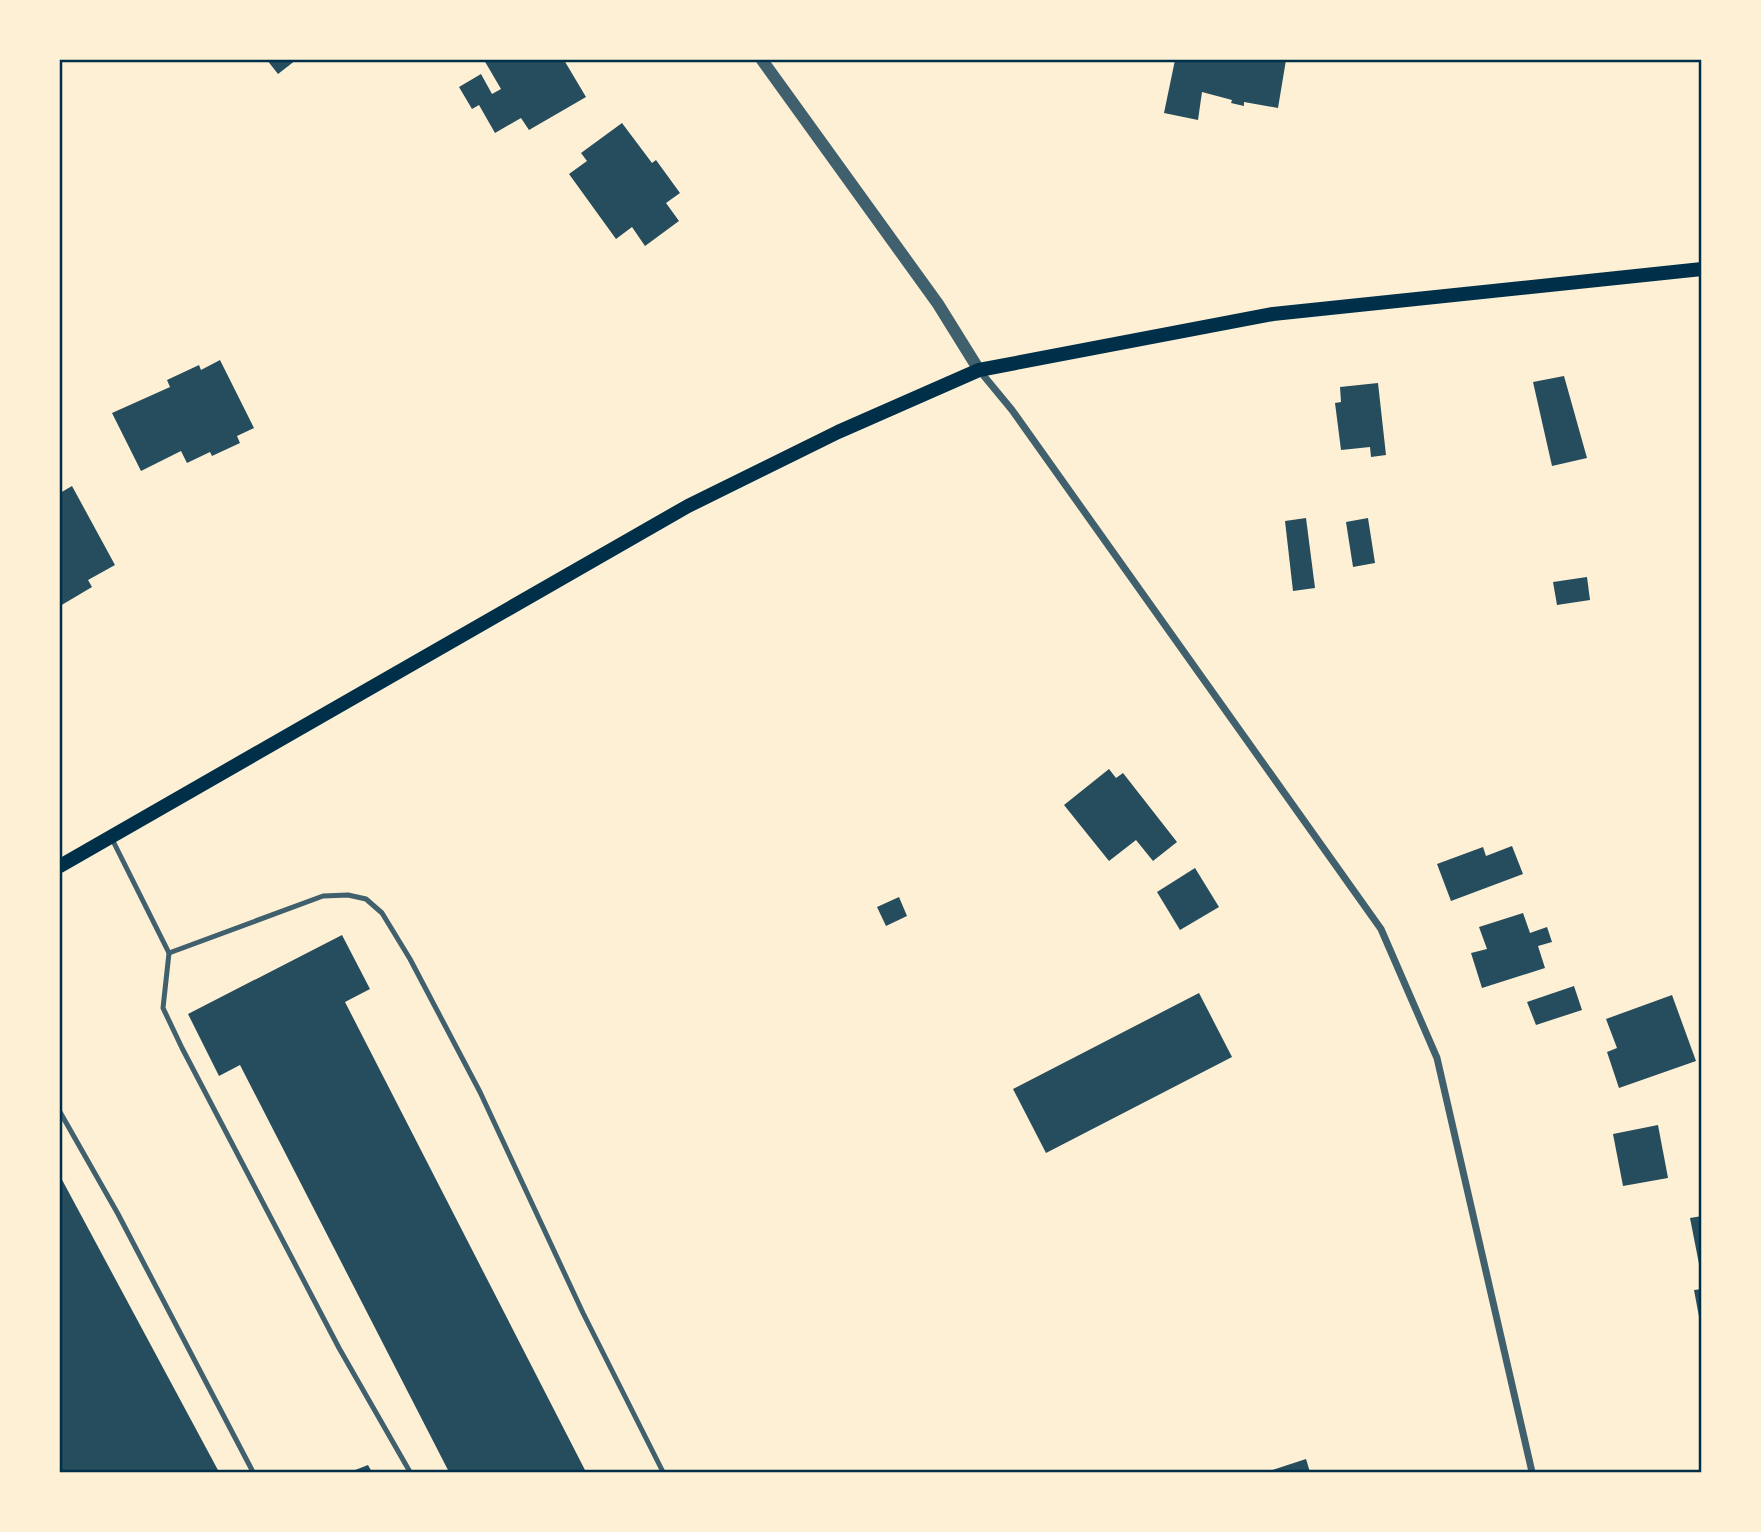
<svg xmlns="http://www.w3.org/2000/svg" width="1761" height="1532" viewBox="0 0 1761 1532" font-family="'Public Sans',sans-serif">
<style>
.building{fill:#264d5e}
.lines{fill:none;stroke-linecap:round;stroke-linejoin:round}
.service{stroke:#3f606c;stroke-width:5}
.minor{stroke:#3f606c;stroke-width:7}
.tertiary{stroke:#3f606c;stroke-width:12}
.secondary{stroke:#003049;stroke-width:14}
.neatline{fill:none;stroke:#003049;stroke-width:2.5}
</style>
<rect width="100%" height="100%" fill="#fdf0d5"/>
<!-- building -->
<g class="building">
<polygon points="267,60 296,60 278,74"/>
<polygon points="484,60 564,60 586,97 529,130 521,118 495,133 479,105 472,109 459,87 481,74 492,94 501,89"/>
<polygon points="1175,60 1286,60 1278,108 1244,102 1244,106 1231,103 1232,100 1202,92 1198,120 1164,113"/>
<polygon points="622,123 652,163 656,160 680,193 666,203 679,221 645,246 632,227 616,239 569,174 587,161 581,153"/>
<polygon points="220,360 254,428 237,436 240,443 212,456 210,452 187,463 181,451 141,471 112,413 170,387 167,380 199,365 201,370"/>
<polygon points="1564,376 1587,458 1552,466 1533,382"/>
<polygon points="1378,383 1386,455 1371,457 1370,447 1341,450 1335,403 1341,402 1340,387"/>
<polygon points="72,486 115,565 88,580 92,587 60,606 60,493"/>
<polygon points="1306,518 1315,588 1293,591 1285,521"/>
<polygon points="1368,518 1375,563 1353,567 1346,522"/>
<polygon points="1587,577 1590,600 1557,605 1553,582"/>
<polygon points="1109,769 1116,778 1123,773 1177,842 1153,861 1136,840 1109,861 1064,805"/>
<polygon points="1512,846 1523,874 1451,901 1437,864 1483,847 1486,856"/>
<polygon points="1195,868 1219,907 1180,930 1157,892"/>
<polygon points="899,897 907,916 886,926 877,907"/>
<polygon points="1523,913 1530,933 1547,927 1552,942 1538,946 1545,968 1482,988 1471,953 1487,949 1479,927"/>
<polygon points="342,935 370,989 345,1002 586,1472 449,1472 240,1065 219,1076 188,1014"/>
<polygon points="1574,986 1582,1010 1536,1025 1527,1002"/>
<polygon points="1199,993 1232,1057 1046,1153 1013,1089"/>
<polygon points="1672,995 1696,1061 1619,1088 1607,1052 1617,1048 1606,1019"/>
<polygon points="1658,1125 1668,1178 1623,1186 1613,1134"/>
<polygon points="60,1176 219,1472 60,1472"/>
<polygon points="1702,1216 1702,1269 1700,1269 1690,1218"/>
<polygon points="1702,1289 1702,1322 1700,1322 1694,1290"/>
<polygon points="1306,1459 1310,1472 1266,1472"/>
<polygon points="368,1465 372,1472 350,1472"/>
</g>
<g class="lines">
<!-- service -->
<g class="service">
<polyline points="112,839 169,953 163,1008 182,1048 339,1348 410,1472"/>
<polyline points="169,953 323,896 348,895 366,899 382,913 410,959 480,1092 583,1313 663,1472"/>
<polyline points="60,1112 118,1214 253,1472"/>
</g>
<!-- minor -->
<polyline class="minor" points="979,370 1012,410 1381,929 1437,1058 1532,1472"/>
<!-- tertiary -->
<polyline class="tertiary" points="762,60 938,304 979,370"/>
<!-- secondary -->
<polyline class="secondary" points="60,866 688,506 838,432 979,370 1273,314 1702,269"/>
</g>
<!-- border -->
<rect width="1761" height="1532" fill="none" stroke="#fdf0d5" stroke-width="122"/>
<rect x="61" y="61" width="1639" height="1410" class="neatline"/>
</svg>
